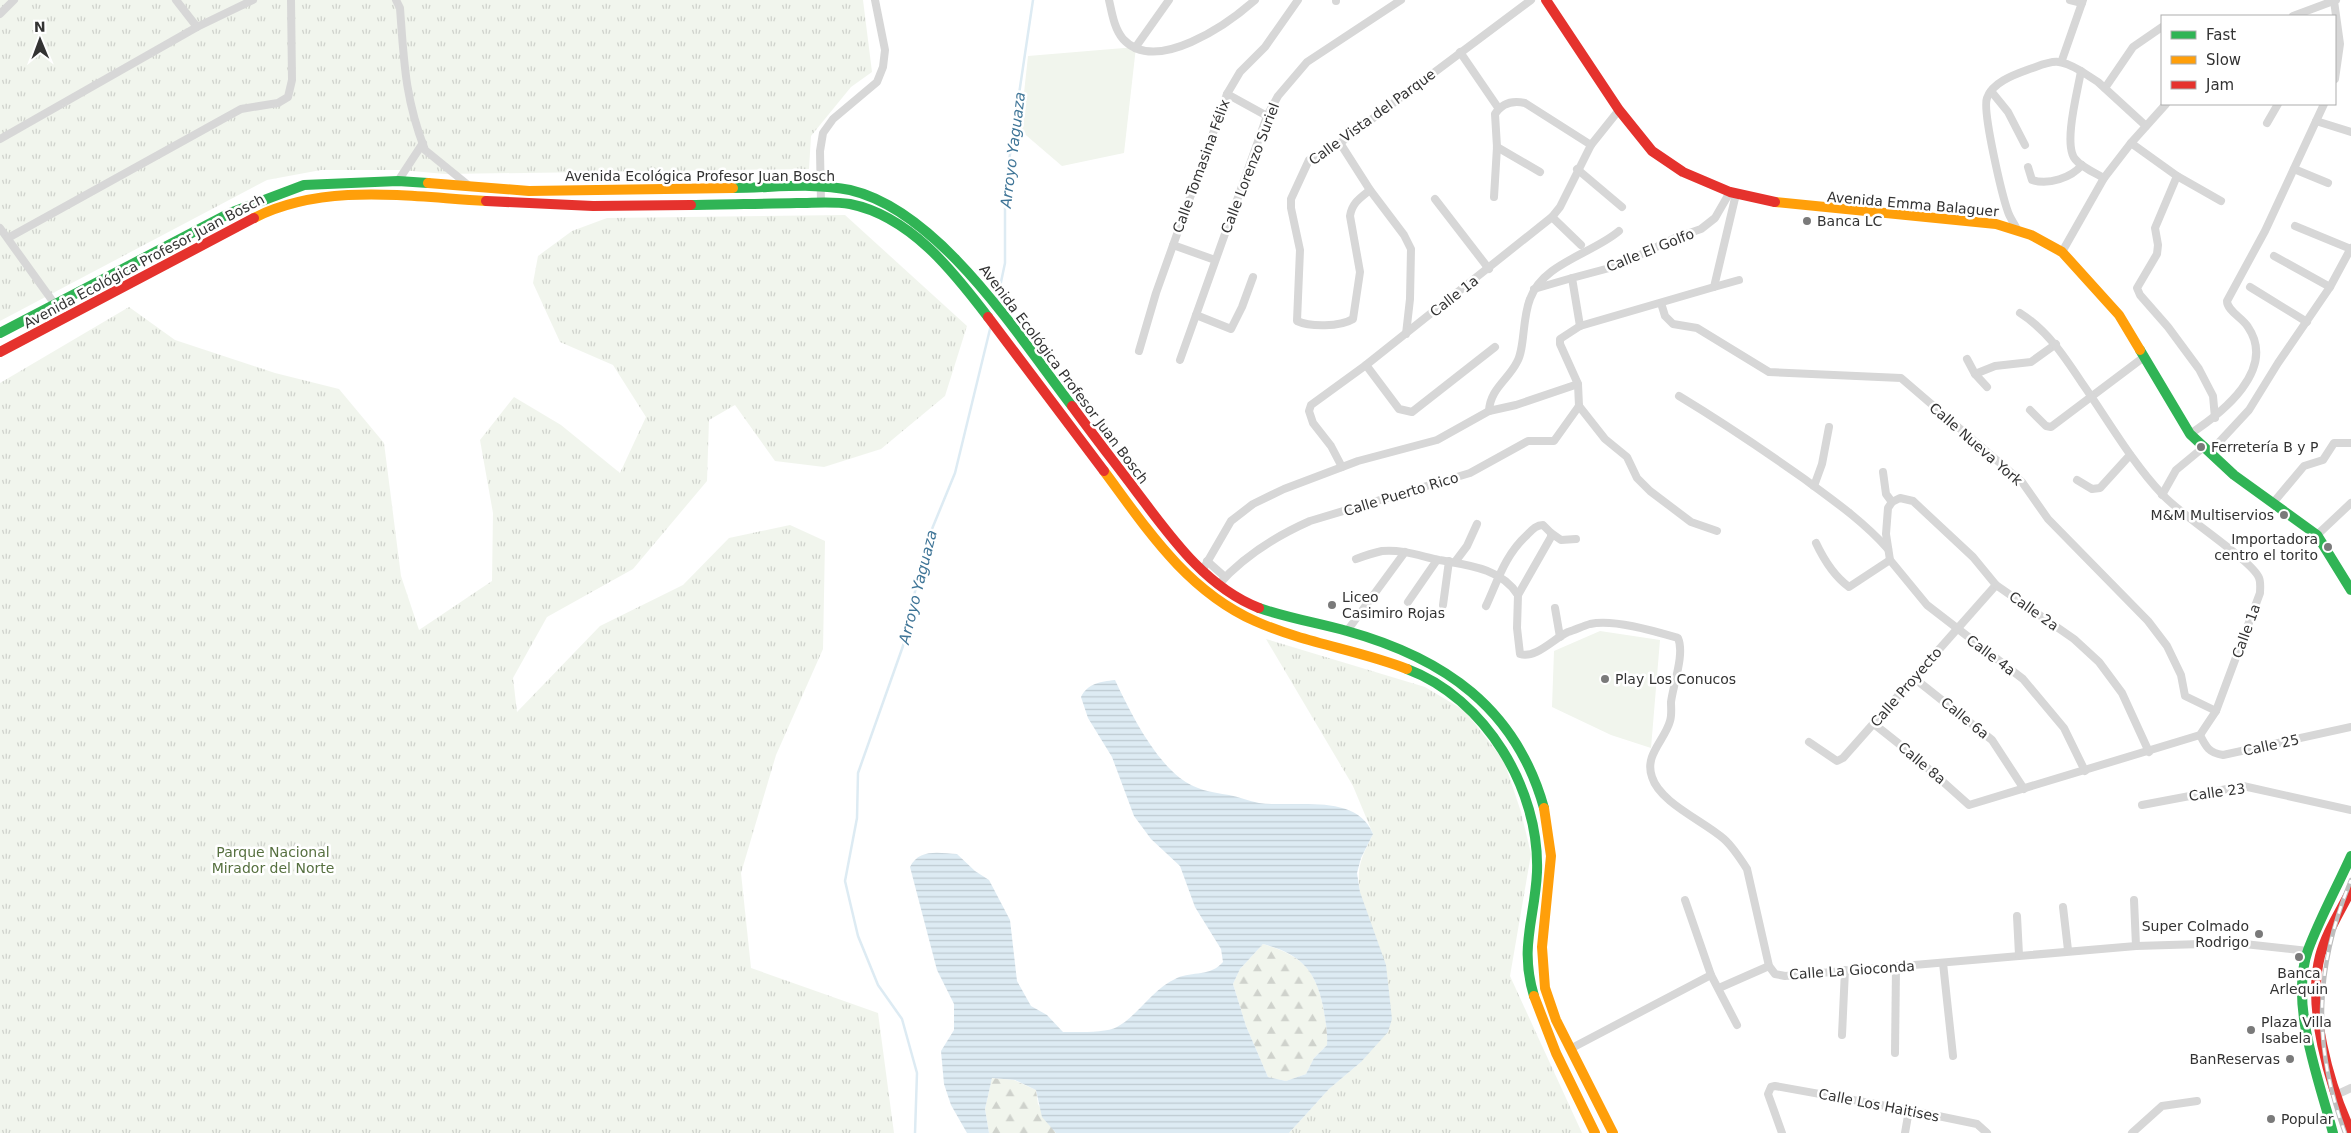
<svg xmlns="http://www.w3.org/2000/svg" width="2351" height="1133" viewBox="0 0 2351 1133" font-family="'DejaVu Sans',sans-serif">
<style>
.grass{fill:url(#grass-tufts)}
.forest{fill:url(#forest-firs)}
.garden{fill:#f1f5ed}
.water{fill:url(#water-rules);fill-rule:evenodd}
.lines{fill:none;stroke-linecap:round;stroke-linejoin:round}
.stream{stroke:#ddebf3;stroke-width:2.5}
.street{stroke:#d7d7d7;stroke-width:8}
.fast{stroke:#30b455;stroke-width:10}
.slow{stroke:#ff9f0a;stroke-width:10}
.jam{stroke:#e5322d;stroke-width:10}
.rail-casing{stroke:#bebebe;stroke-width:4.5}
.rail{stroke:#fff;stroke-width:2.5;stroke-dasharray:8;stroke-linecap:butt}
.poi-dot{fill:#7a7a7a;stroke:#fff;stroke-width:2}
.labels{text-anchor:middle;dominant-baseline:central;stroke-width:5;stroke-linejoin:round;paint-order:stroke}
.street-label{font-size:14px;fill:#333;stroke:#fff}
.poi-label{font-size:14px;fill:#333;stroke:#fff;text-anchor:start}
.park-label{font-size:14px;fill:#56703f;stroke:#fff}
.water-label{font-size:15px;font-style:italic;fill:#3f7597;stroke:#fff}
</style>
<defs>
<pattern id="grass-tufts" width="24" height="20" patternUnits="userSpaceOnUse" patternTransform="scale(1.25)"><rect width="24" height="20" fill="#f1f5ed"/><path d="M3 7l-1-3M5 7V3M7 7l1-3M15 17l-1-3M17 17v-4M19 17l1-3" fill="none" stroke="#cfd2cc"/></pattern>
<pattern id="forest-firs" width="22" height="20" patternUnits="userSpaceOnUse" patternTransform="scale(1.25)"><rect width="22" height="20" fill="#f1f5ed"/><path d="M5 1l3.5 6h-7zM16 11l3.5 6h-7z" fill="#cfd2cc"/></pattern>
<pattern id="water-rules" width="6" height="5" patternUnits="userSpaceOnUse" patternTransform="scale(1.25)"><rect width="6" height="5" fill="#ddebf3"/><path d="M0 2.5h6" fill="none" stroke="#becad1"/></pattern>
</defs>
<rect width="100%" height="100%" fill="#fff"/>
<!-- grass -->
<g class="grass">
<polygon points="0,0 863,0 872,72 851,87 811,136 809,169 445,174 401,170 321,170 267,180 0,321"/>
<polygon points="845,215 967,326 945,396 881,449 824,467 775,461 735,405 709,420 707,481 633,569 547,617 513,678 517,712 600,626 683,585 729,538 790,525 825,541 823,649 776,755 741,873 751,968 878,1013 894,1133 0,1133 0,383 129,307 175,340 275,373 339,389 384,443 401,576 419,630 492,581 493,513 480,440 514,397 561,425 620,473 646,417 613,365 560,342 533,283 538,256 572,231 607,218"/>
<path d="M 1266,639 L 1425,687 L 1465,711 L 1504,761 L 1521,812 L 1531,854 L 1510,976 L 1582,1133 L 1289,1133 L 1329,1089 L 1361,1062 L 1360,892 C 1356,866 1362,857 1373,834 L 1353,786 Z"/>
</g>
<!-- forest -->
<g class="forest">
<path d="M 1263,944 C 1301,956 1314,967 1323,1006 C 1325,1019 1328,1031 1327,1045 L 1314,1058 L 1306,1074 L 1286,1081 L 1268,1077 L 1246,1026 L 1233,984 L 1240,969 Z"/>
<polygon points="992,1078 1014,1080 1036,1090 1038,1104 1056,1133 989,1133 985,1109"/>
</g>
<!-- garden -->
<g class="garden">
<polygon points="1136,47 1124,153 1062,166 1020,130 1028,56"/>
<polygon points="1600,631 1660,640 1651,748 1611,735 1552,707 1554,651"/>
</g>
<!-- water -->
<path class="water" d="M 1115,680 C 1130,712 1152,756 1180,778 C 1195,790 1211,792 1229,795 C 1239,797 1249,801 1259,803 C 1293,808 1357,792 1373,834 L 1361,858 L 1357,873 L 1360,892 L 1386,965 L 1392,1019 L 1388,1032 L 1361,1062 L 1329,1089 L 1289,1133 L 1056,1133 L 1042,1117 L 1036,1090 L 1015,1080 L 992,1078 L 985,1109 L 989,1133 L 967,1133 L 951,1105 L 944,1084 L 941,1051 L 954,1030 L 954,1004 L 937,970 L 910,867 C 919,848 940,853 957,854 L 975,871 L 989,880 L 1010,920 L 1017,981 L 1031,1006 L 1047,1015 L 1063,1032 C 1076,1032 1107,1033 1117,1027 C 1140,1014 1152,989 1177,978 C 1193,971 1210,977 1223,962 L 1221,949 L 1195,907 L 1180,866 L 1151,839 L 1134,816 L 1112,757 L 1088,718 L 1081,697 C 1088,683 1100,682 1115,680 ZM 1263,944 C 1300,954 1315,969 1323,1006 C 1325,1019 1328,1031 1327,1045 L 1314,1058 L 1306,1074 L 1286,1081 L 1268,1077 L 1246,1026 L 1233,984 L 1240,969 Z"/>
<g class="lines">
<!-- stream -->
<g class="stream">
<polyline points="997,301 1005,263 1005,188 1033,0"/>
<polyline points="915,1133 917,1073 902,1019 878,985 858,936 845,881 857,818 858,773 903,646 925,546 955,473 991,325"/>
</g>
<!-- street -->
<g class="street">
<polyline points="176,0 197,27"/>
<path d="M 396,0 L 400,8 C 404,62 405,99 425,150 L 468,185"/>
<path d="M 1109,0 C 1112,13 1114,28 1123,39 C 1156,75 1228,24 1255,0"/>
<polyline points="2070,0 2082,3"/>
<polyline points="1336,1 1336,0"/>
<polyline points="2334,1 2340,44 2335,79"/>
<polyline points="0,14 14,0"/>
<polyline points="2293,16 2336,0"/>
<polyline points="1135,48 1169,0"/>
<polyline points="1460,52 1499,109"/>
<polyline points="2062,60 2083,0"/>
<polyline points="2105,88 2133,47 2162,27"/>
<polyline points="1991,91 2008,112 2025,145"/>
<polyline points="1227,94 1267,116"/>
<polyline points="2316,121 2351,132"/>
<polyline points="2267,123 2278,104"/>
<polyline points="0,139 197,27 253,0"/>
<polyline points="1340,143 1370,190 1404,235 1411,249 1410,299 1406,334"/>
<polyline points="2131,143 2177,176 2221,201"/>
<polyline points="1497,147 1540,172"/>
<path d="M 2028,167 L 2032,180 C 2049,185 2071,178 2082,165"/>
<polyline points="1577,169 1622,207"/>
<polyline points="2294,169 2328,183"/>
<polyline points="2177,176 2155,228 2158,245 2157,254 2137,288 2140,295 2168,327 2199,369 2213,396 2215,418"/>
<path d="M 2104,178 C 2095,173 2081,167 2075,159 C 2063,144 2078,90 2081,71 L 2098,82 L 2146,126"/>
<polyline points="398,181 423,143"/>
<path d="M 1370,190 C 1360,198 1352,203 1350,216 L 1360,272 L 1353,319 C 1340,327 1310,327 1297,321 L 1300,250 L 1291,208 L 1291,199 L 1309,160 L 1340,143 L 1531,0"/>
<path d="M 1494,197 L 1497,147 L 1495,114 C 1502,103 1512,100 1525,103 L 1591,145"/>
<polyline points="1435,199 1489,269"/>
<polyline points="821,203 820,151 823,133 833,119 877,82 883,67 885,50 875,0"/>
<polyline points="1552,217 1581,245"/>
<polyline points="2295,226 2351,249"/>
<polyline points="0,228 54,303"/>
<path d="M 2017,229 C 2014,223 2010,218 2008,212 C 2002,195 1982,111 1987,98 C 1992,83 2013,75 2027,70 C 2053,61 2056,57 2081,71"/>
<polyline points="8,238 241,109 278,103 288,97 292,80 291,0"/>
<polyline points="1173,245 1215,260"/>
<polyline points="2062,252 2104,178 2131,143 2166,104"/>
<polyline points="2274,256 2330,287"/>
<polyline points="1714,287 1739,280"/>
<polyline points="2250,287 2307,322"/>
<polyline points="1534,289 1572,278"/>
<polyline points="1661,303 1665,316 1673,324 1697,328 1769,372 1901,378 2022,482 2048,519 2148,621 2167,646 2181,675 2185,696 2216,711"/>
<polyline points="1196,315 1231,329 1242,307 1253,277"/>
<polyline points="1580,326 1572,278 1617,266 1675,238 1701,229 1715,218 1730,192"/>
<polyline points="1139,351 1156,293 1227,94 1240,72 1265,47 1298,0"/>
<polyline points="1967,359 1975,374 1987,387"/>
<polyline points="1180,360 1267,116 1278,96 1307,62 1401,0"/>
<polyline points="1366,365 1399,409 1412,412 1495,347"/>
<polyline points="1975,374 1995,366 2031,362 2056,344"/>
<path d="M 1679,396 C 1722,422 1762,449 1803,478 C 1833,500 1863,521 1888,549"/>
<polyline points="1579,406 1578,384 1560,344 1560,339 1580,326 1714,287 1736,194"/>
<polyline points="1579,406 1605,439 1627,457 1637,478 1650,491 1691,522 1717,531"/>
<polyline points="2030,410 2046,426 2051,427 2144,357"/>
<path d="M 1489,411 C 1490,389 1508,380 1517,362 C 1525,348 1522,319 1530,299 C 1543,263 1592,254 1619,231"/>
<path d="M 2190,434 C 2222,413 2277,370 2248,327 C 2243,318 2227,311 2227,301 L 2265,231 L 2324,104"/>
<polyline points="2210,452 2249,410 2278,363 2330,287 2351,248"/>
<polyline points="1342,467 1331,446 1313,423 1309,411 1311,405 1366,365 1552,217 1560,207 1591,145 1619,110"/>
<polyline points="1883,472 1886,494 1892,502"/>
<polyline points="2077,480 2092,489 2100,488 2130,455"/>
<polyline points="1814,486 1822,464 1829,427"/>
<polyline points="2162,495 2176,470 2205,446"/>
<polyline points="2273,503 2304,466 2323,460 2334,443 2351,443"/>
<polyline points="1551,533 1561,540 1576,539"/>
<polyline points="2317,535 2351,503"/>
<path d="M 1816,543 C 1824,560 1834,576 1849,587 L 1890,560"/>
<path d="M 1356,559 C 1364,556 1373,553 1382,551 C 1402,549 1420,556 1439,560 C 1467,565 1501,568 1518,595 L 1517,628 L 1520,654 C 1536,659 1554,638 1568,632 C 1575,630 1583,626 1590,624 C 1614,619 1654,631 1678,638 C 1685,654 1673,685 1671,702 C 1671,708 1672,715 1670,721 C 1665,740 1644,755 1652,777 C 1660,803 1704,821 1724,839 C 1733,847 1740,858 1747,869 L 1769,966 L 1775,974 L 1785,976 L 2136,946 L 2235,943 L 2308,951"/>
<polyline points="1207,561 1225,577"/>
<polyline points="1455,562 1467,546 1477,524"/>
<polyline points="1202,571 1231,521 1253,504 1284,489 1358,461 1437,440 1489,411 1516,405 1578,384"/>
<path d="M 1218,585 C 1243,557 1276,536 1310,521 L 1470,473 L 1528,441 L 1554,441 L 1579,406"/>
<polyline points="1408,602 1437,560"/>
<polyline points="1443,605 1449,561"/>
<path d="M 1486,606 C 1498,580 1505,555 1527,535 C 1532,530 1536,525 1543,525 L 1551,533 L 1551,537 L 1518,595"/>
<polyline points="1555,608 1560,637"/>
<polyline points="1347,631 1405,552"/>
<polyline points="1914,678 1992,740 2024,789"/>
<path d="M 1874,724 L 1913,755 L 1969,805 L 2200,735 L 2216,711 L 2260,593 C 2260,589 2261,582 2259,578 C 2253,561 2180,515 2162,494 C 2131,461 2108,420 2082,383 C 2064,356 2048,331 2020,313"/>
<path d="M 2200,735 C 2206,747 2209,753 2223,755 L 2351,727"/>
<polyline points="1809,742 1837,761 1843,758 1996,585"/>
<polyline points="2085,771 2064,728 2023,679 1927,605 1890,560 1886,534 1888,508 1892,502 1900,498 1913,501 1973,557 1996,585 2074,639 2099,662 2122,693 2149,752"/>
<polyline points="2142,805 2243,786 2351,810"/>
<polyline points="1685,900 1711,975 1737,1025"/>
<polyline points="2134,900 2136,946"/>
<polyline points="2063,907 2068,950"/>
<polyline points="2017,916 2019,955"/>
<polyline points="1943,963 1953,1056"/>
<polyline points="1719,988 1769,966"/>
<polyline points="1842,1035 1845,970"/>
<polyline points="1570,1049 1711,975"/>
<polyline points="1895,1053 1896,967"/>
<polyline points="2338,1094 2351,1088"/>
<polyline points="1782,1133 1768,1094 1771,1087 1775,1086 1909,1110 1977,1124 1987,1133"/>
<polyline points="1905,1133 1909,1110"/>
<polyline points="2132,1133 2162,1106 2197,1101"/>
</g>
<!-- fast -->
<g class="fast">
<path d="M 733,188 C 771,188 813,182 850,190 C 940,211 1018,336 1072,406"/>
<path d="M 691,205 C 726,204 762,204 797,203 C 814,203 833,201 850,204 C 910,216 953,271 988,317"/>
<polyline points="0,333 230,213 304,185 398,181 428,183"/>
<polyline points="2140,350 2190,434 2234,475 2317,535 2351,590"/>
<path d="M 1259,608 C 1288,618 1318,623 1347,631 C 1444,658 1516,708 1544,808"/>
<path d="M 1407,669 C 1485,698 1540,789 1537,872 C 1535,918 1519,947 1534,996"/>
<path d="M 2333,1133 C 2319,1079 2289,1004 2308,950 C 2320,918 2337,887 2351,856"/>
</g>
<!-- slow -->
<g class="slow">
<polyline points="428,183 529,191 733,188"/>
<polyline points="1775,202 1996,224 2031,235 2062,252 2119,315 2140,350"/>
<path d="M 254,218 C 325,182 410,197 486,201"/>
<path d="M 1104,471 C 1147,529 1186,590 1255,621 C 1304,643 1358,650 1407,669"/>
<polyline points="1544,808 1551,856 1542,947 1545,988 1556,1020 1613,1133"/>
<polyline points="1534,996 1556,1053 1595,1133"/>
</g>
<!-- jam -->
<g class="jam">
<polyline points="1546,0 1619,110 1652,151 1683,172 1730,192 1775,202"/>
<polyline points="486,201 593,206 691,205"/>
<polyline points="988,317 1104,471"/>
<polyline points="0,352 254,218"/>
<path d="M 1072,406 C 1093,435 1115,463 1136,491 C 1170,536 1205,587 1259,608"/>
<path d="M 2351,890 C 2340,912 2326,933 2320,956 C 2307,1007 2329,1085 2351,1132"/>
</g>
<!-- rail casing -->
<g class="rail-casing">
<path id="rail" d="M 2345,1133 C 2312,1044 2315,967 2351,880"/>
</g>
<!-- rail -->
<use href="#rail" class="rail"/>
</g>
<!-- markers -->
<g class="poi-dot">
<circle cx="1807" cy="221" r="5"/>
<circle cx="2201" cy="447" r="5"/>
<circle cx="2284" cy="515" r="5"/>
<circle cx="2328" cy="547" r="5"/>
<circle cx="1332" cy="605" r="5"/>
<circle cx="1605" cy="679" r="5"/>
<circle cx="2259" cy="934" r="5"/>
<circle cx="2299" cy="957" r="5"/>
<circle cx="2251" cy="1030" r="5"/>
<circle cx="2290" cy="1059" r="5"/>
<circle cx="2271" cy="1119" r="5"/>
</g>
<g class="labels">
<!-- street labels -->
<g class="street-label">
<text transform="translate(1372 117) rotate(-36)">Calle Vista del Parque</text>
<text transform="translate(1201 166) rotate(-70)">Calle Tomasina Félix</text>
<text transform="translate(1250 168) rotate(-69)">Calle Lorenzo Suriel</text>
<text x="700" y="176">Avenida Ecológica Profesor Juan Bosch</text>
<text transform="translate(1913 204) rotate(5)">Avenida Emma Balaguer</text>
<text transform="translate(1650 250) rotate(-22)">Calle El Golfo</text>
<text transform="translate(144 261) rotate(-28)">Avenida Ecológica Profesor Juan Bosch</text>
<text transform="translate(1454 296) rotate(-38)">Calle 1a</text>
<text transform="translate(1064 374) rotate(53)">Avenida Ecológica Profesor Juan Bosch</text>
<text transform="translate(1976 444) rotate(41)">Calle Nueva York</text>
<text transform="translate(1401 494) rotate(-17)">Calle Puerto Rico</text>
<text transform="translate(2034 611) rotate(35)">Calle 2a</text>
<text transform="translate(2246 631) rotate(-70)">Calle 1a</text>
<text transform="translate(1991 655) rotate(37)">Calle 4a</text>
<text transform="translate(1906 687) rotate(-49)">Calle Proyecto</text>
<text transform="translate(1965 718) rotate(39)">Calle 6a</text>
<text transform="translate(2271 745) rotate(-12)">Calle 25</text>
<text transform="translate(1922 763) rotate(40)">Calle 8a</text>
<text transform="translate(2217 792) rotate(-8)">Calle 23</text>
<text transform="translate(1852 970) rotate(-4)">Calle La Gioconda</text>
<text transform="translate(1879 1105) rotate(11)">Calle Los Haitises</text>
</g>
<!-- poi labels -->
<g class="poi-label">
<text x="1817" y="221">Banca LC</text>
<text x="2211" y="447">Ferretería B y P</text>
<text x="2274" y="515" text-anchor="end">M&amp;M Multiservios</text>
<text x="2318" y="539" text-anchor="end">Importadora<tspan x="2318" dy="16">centro el torito</tspan></text>
<text x="1342" y="597">Liceo<tspan x="1342" dy="16">Casimiro Rojas</tspan></text>
<text x="1615" y="679">Play Los Conucos</text>
<text x="2249" y="926" text-anchor="end">Super Colmado<tspan x="2249" dy="16">Rodrigo</tspan></text>
<text x="2299" y="973" text-anchor="middle">Banca<tspan x="2299" dy="16">Arlequin</tspan></text>
<text x="2261" y="1022">Plaza Villa<tspan x="2261" dy="16">Isabela</tspan></text>
<text x="2280" y="1059" text-anchor="end">BanReservas</text>
<text x="2281" y="1119">Popular</text>
</g>
<!-- park labels -->
<g class="park-label">
<text x="273" y="852">Parque Nacional<tspan x="273" dy="16">Mirador del Norte</tspan></text>
</g>
<!-- water labels -->
<g class="water-label">
<text transform="translate(1013 150) rotate(-83)">Arroyo Yaguaza</text>
<text transform="translate(918 587) rotate(-76)">Arroyo Yaguaza</text>
</g>
</g>
<!-- legend -->
<rect x="2161" y="15" width="175" height="90" fill="#ffffff" stroke="#adadad"/>
<rect x="2171" y="31" width="25" height="8" fill="#30b455" stroke="#adadad"/>
<text x="2206" y="40" font-size="15" fill="#333333">Fast</text>
<rect x="2171" y="56" width="25" height="8" fill="#ff9f0a" stroke="#adadad"/>
<text x="2206" y="65" font-size="15" fill="#333333">Slow</text>
<rect x="2171" y="81" width="25" height="8" fill="#e5322d" stroke="#adadad"/>
<text x="2206" y="90" font-size="15" fill="#333333">Jam</text>
<!-- north arrow -->
<g transform="translate(40 40) rotate(359)" stroke="#ffffff" stroke-width="4" paint-order="stroke">
<path d="M0-4L9 19L0 12L-9 19Z" fill="#333333"/>
<text y="-8" font-size="14" font-weight="bold" text-anchor="middle" fill="#333333">N</text>
</g>
</svg>
